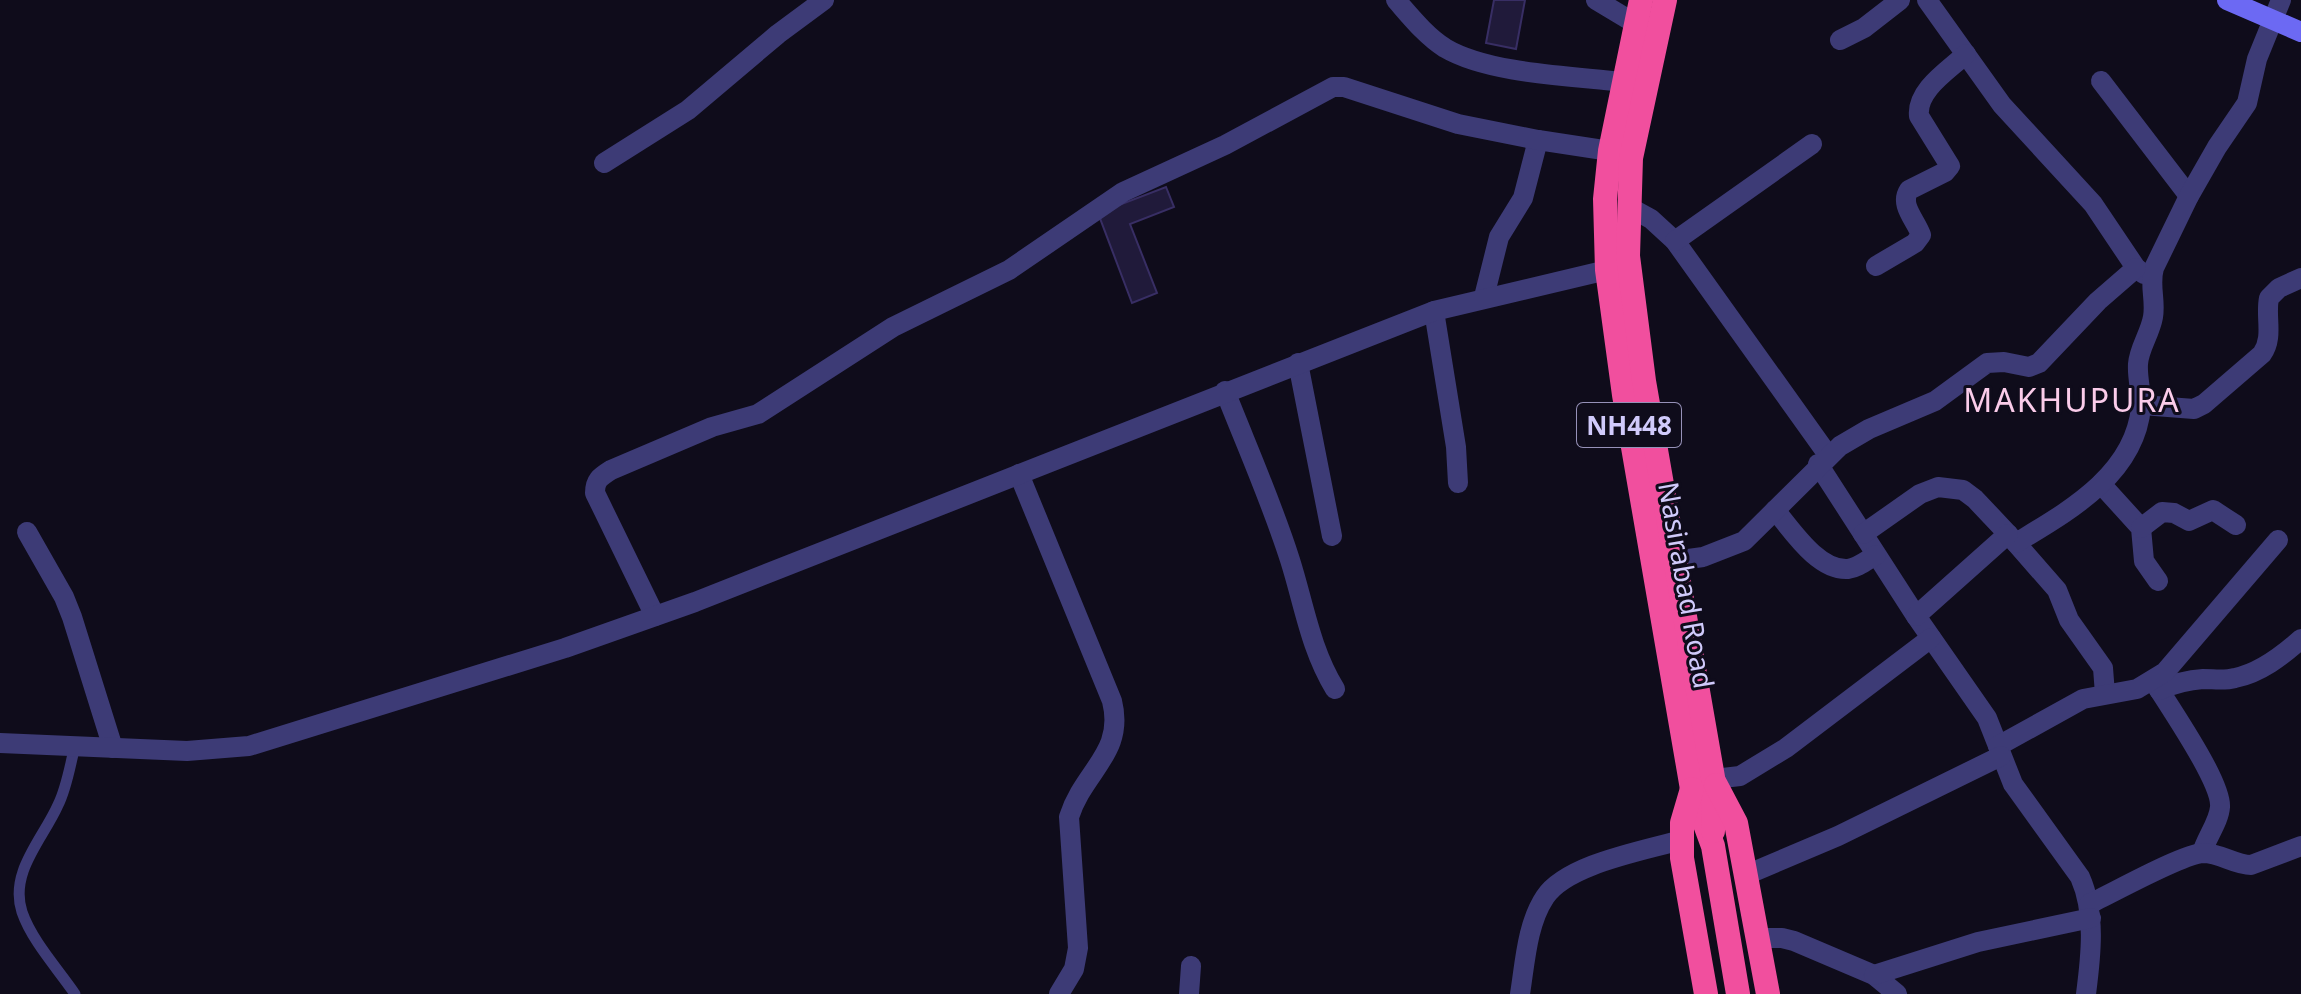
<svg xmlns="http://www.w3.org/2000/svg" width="2301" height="994" viewBox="0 0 2301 994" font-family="'Noto Sans',sans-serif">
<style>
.building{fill:#201a3a;stroke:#382e64;stroke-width:2}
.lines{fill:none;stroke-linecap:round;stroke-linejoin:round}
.lane{stroke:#3d3b76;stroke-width:11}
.street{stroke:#3d3b76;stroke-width:20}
.secondary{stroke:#6c69f3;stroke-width:20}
.highway{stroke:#f14f9e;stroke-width:24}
.labels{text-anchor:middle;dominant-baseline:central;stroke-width:6;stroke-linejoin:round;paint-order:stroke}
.shield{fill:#0f0c1b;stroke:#9691b8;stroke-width:2}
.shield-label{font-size:26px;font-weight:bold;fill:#d0cafb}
.street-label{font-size:28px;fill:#d0cafb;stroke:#0f0c1b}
.quarter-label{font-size:32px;letter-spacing:2px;fill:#fbccea;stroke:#0f0c1b}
</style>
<rect width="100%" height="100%" fill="#0f0c1b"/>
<!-- building -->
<g class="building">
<polygon points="1494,0 1525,0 1516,49 1486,43"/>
<polygon points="1166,187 1174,207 1130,224 1157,293 1132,303 1098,213"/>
</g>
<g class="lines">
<!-- lane -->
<path class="lane" d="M 75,746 C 70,765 67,787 58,805 C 43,839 9,872 22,912 C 32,941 58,969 75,994"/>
<!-- street -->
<g class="street">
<path d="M 1396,0 C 1411,17 1426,36 1445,48 C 1489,74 1572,76 1623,82"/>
<polyline points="1596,0 1636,24"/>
<polyline points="1927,0 2002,105 2093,204 2136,268 2144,274"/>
<polyline points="1840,40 1864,28 1900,0"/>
<polyline points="2101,81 2189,196"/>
<polyline points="604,163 688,110 778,34 824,0"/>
<polyline points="1629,207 1651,219 1675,241 1828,455"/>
<polyline points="1675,241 1812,144"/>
<path d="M 1876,266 L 1915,243 L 1921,235 C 1916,220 1899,205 1909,190 L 1945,172 L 1950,166 L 1919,116 C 1916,90 1949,70 1966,54"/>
<polyline points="1484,297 1499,237 1523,198 1538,140"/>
<polyline points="1434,311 1456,447 1458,483"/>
<polyline points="1298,363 1332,536"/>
<path d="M 1225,391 C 1247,447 1272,503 1290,560 C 1304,604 1310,648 1335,689"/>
<path d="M 2142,405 L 2194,409 L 2204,404 L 2262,354 C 2274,337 2265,317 2269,298 L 2279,288 L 2301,278"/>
<path d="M 1818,464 L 1916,616 L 1987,718 L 2013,784 L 2080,877 C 2096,913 2091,956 2086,994"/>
<path d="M 1019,474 L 1112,701 C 1125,753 1084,770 1069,817 L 1078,948 L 1074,969 L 1059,994"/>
<polyline points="2101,484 2141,528 2144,561 2158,581"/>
<path d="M 1775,510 C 1792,530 1818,571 1848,569 C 1858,568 1867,560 1876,555"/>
<polyline points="2141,528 2162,512 2174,513 2189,521 2213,510 2236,525"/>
<polyline points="27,532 64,597 72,617 113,748"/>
<polyline points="1863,534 1920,494 1938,487 1963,490 1975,499 2008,534 2057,590 2069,620 2103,668 2105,694"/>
<path d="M 2016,543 C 2067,512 2135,475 2141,407 C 2142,393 2137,379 2138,364 C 2139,348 2150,334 2153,317 C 2156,300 2149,285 2154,268 L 2189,196 L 2217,147 L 2247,103 L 2257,59 L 2281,0"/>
<polyline points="1674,561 1703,557 1744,541 1840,446 1869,429 1935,401 1987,363 2004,362 2029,367 2039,363 2098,301 2136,268"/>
<path d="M 655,616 L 595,493 C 595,480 600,477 611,470 L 712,427 L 758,414 L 893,327 L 1009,270 L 1123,192 L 1225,145 L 1333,87 L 1344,87 L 1458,124 L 1538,140 L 1610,151"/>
<polyline points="1916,616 2008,534"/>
<path d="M 2153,680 C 2168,705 2222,782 2220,807 C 2219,822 2206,838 2202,853"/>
<path d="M 2159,690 C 2173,684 2188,680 2203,679 C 2214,679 2224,681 2235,678 C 2260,673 2282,656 2301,639"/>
<polyline points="0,743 187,751 249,746 565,648 695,602 1434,311 1607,270"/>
<polyline points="1998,746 2083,699 2137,689 2165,672 2278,540"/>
<polyline points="1714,779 1740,776 1786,748 1931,638"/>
<polyline points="1746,875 1838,836 2001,756"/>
<path d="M 2089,904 C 2113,893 2182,854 2203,853 C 2220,853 2235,865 2251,865 L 2301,846"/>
<polyline points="1758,938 1782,938 1794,941 1874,975 1897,994"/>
<polyline points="1874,975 1978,942 2091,918"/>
<polyline points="1189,994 1191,966"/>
<path d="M 1520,994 C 1525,963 1527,924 1545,897 C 1567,864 1643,851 1681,840"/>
</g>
<!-- secondary -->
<polyline class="secondary" points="2227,0 2301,32"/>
<!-- highway -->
<g class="highway">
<polyline points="1641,0 1610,151 1605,199 1607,270 1624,395 1692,789 1713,846 1738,994"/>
<polyline points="1665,0 1631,158 1628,256 1644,381 1714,783 1713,831"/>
<polyline points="1716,785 1736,823 1768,994"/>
<polyline points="1692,789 1682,823 1682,858 1706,994"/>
</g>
</g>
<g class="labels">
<!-- shield labels -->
<rect class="shield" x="1577" y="403" width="104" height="44" rx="6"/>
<g class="shield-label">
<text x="1629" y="425">NH448</text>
</g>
<!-- street labels -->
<g class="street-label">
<text transform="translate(1687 585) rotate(80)">Nasirabad Road</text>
</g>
<!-- quarter labels -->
<g class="quarter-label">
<text x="2072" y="399">MAKHUPURA</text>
</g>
</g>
</svg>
